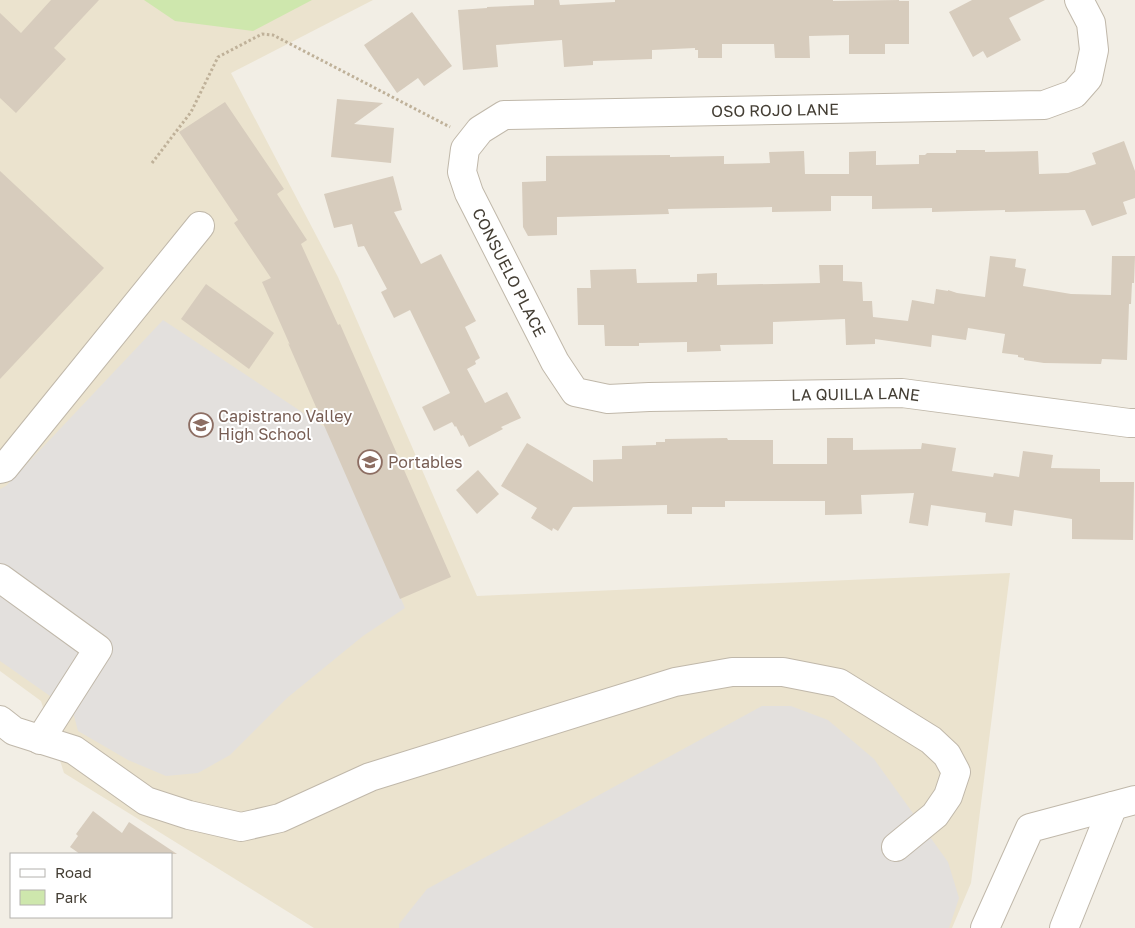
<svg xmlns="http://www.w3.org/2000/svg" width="1135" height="928" viewBox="0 0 1135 928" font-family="'Golos Text',sans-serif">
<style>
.education{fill:#ebe3ce}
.green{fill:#cee7ad}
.parking{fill:#e3e0dd}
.building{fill:#d7ccbd}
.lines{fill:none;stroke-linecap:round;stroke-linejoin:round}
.minor-casing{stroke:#c0b8aa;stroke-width:30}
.path{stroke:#bfb199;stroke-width:3;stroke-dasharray:2.5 2.5;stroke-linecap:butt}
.minor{stroke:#fff;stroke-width:28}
.labels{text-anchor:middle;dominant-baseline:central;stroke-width:4;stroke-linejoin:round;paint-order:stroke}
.street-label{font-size:16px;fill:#443e34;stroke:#fff}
.education-label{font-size:16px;fill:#785e54;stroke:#fff;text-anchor:start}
</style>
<rect width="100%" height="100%" fill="#f2eee5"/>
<!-- education -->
<polygon class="education" points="0,0 373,0 231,73 338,277 477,596 1010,573 971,883 952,928 314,928 64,773 41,701 0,671"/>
<!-- green -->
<polygon class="green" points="144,0 312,0 253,31 175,21"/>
<!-- parking -->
<g class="parking">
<polygon points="163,320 326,428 405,608 363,636 287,698 230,755 198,773 166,776 128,760 78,731 73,712 0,661 0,489 6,486"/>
<polygon points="762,706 791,706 828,720 874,759 948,862 959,898 949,928 399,928 399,924 427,889"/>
</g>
<!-- building -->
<g class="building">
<polygon points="51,0 99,0 54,48 66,59 16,113 0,98 0,13 21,33"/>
<polygon points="534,0 559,0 560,5 615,2 615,0 833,0 833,1 899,0 899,1 909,1 909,44 885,44 885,54 849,54 849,35 809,36 810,58 775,58 774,44 722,44 722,58 698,58 698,50 695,50 695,48 652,50 652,59 593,61 593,65 564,67 562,40 496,45 498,67 463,70 458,10 487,8 487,7 534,5"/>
<polygon points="972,0 1045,0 1009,18 1021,40 987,58 983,51 973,57 949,12"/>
<polygon points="412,12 452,66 424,86 418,78 397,93 364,45"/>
<polygon points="337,99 383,103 354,124 394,128 391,163 331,157"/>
<polygon points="225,102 284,189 277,194 307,240 301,244 338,325 340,324 451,577 400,599 288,343 290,345 262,282 271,278 234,223 238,220 179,132"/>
<polygon points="1124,141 1135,171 1135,198 1123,202 1127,214 1092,226 1085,210 1005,212 1005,210 932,212 932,208 872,209 872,196 831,196 831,211 772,212 772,207 668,209 669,214 557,217 557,235 528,236 523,227 522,182 546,181 546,156 670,155 670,157 724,156 724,164 770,163 769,152 804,151 805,174 849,174 849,152 876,151 876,165 919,164 919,155 925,155 927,153 956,153 956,150 985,150 985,152 1038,151 1039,174 1068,173 1096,164 1092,153"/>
<polygon points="0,171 104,268 0,379"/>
<polygon points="393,176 402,210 394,212 421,264 441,254 476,321 465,327 480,358 475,361 476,364 467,369 485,403 507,392 521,418 501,427 503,429 469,447 463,435 461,436 456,426 455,427 452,422 434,431 422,407 450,393 410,310 394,318 381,292 387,289 364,246 358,247 352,224 334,228 324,194"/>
<polygon points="990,256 1016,259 1015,267 1026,269 1023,286 1071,294 1111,295 1112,256 1135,256 1134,283 1132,283 1131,304 1129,304 1127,360 1102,359 1101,364 1044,363 1024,360 1024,358 1018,357 1018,355 1002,353 1005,334 968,328 966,340 932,335 931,347 875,339 875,344 846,345 845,319 773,322 773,344 720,345 721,351 687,352 687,342 639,343 639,346 605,346 604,325 578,325 577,288 591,288 590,270 636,269 637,283 697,282 697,274 717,273 717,285 820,283 819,265 843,265 843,281 862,282 863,301 872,301 873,317 908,321 912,300 934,304 936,289 948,291 948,290 957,293 985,297"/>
<polygon points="206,284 274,333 249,369 181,319"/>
<polygon points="727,438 728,440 773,440 773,464 827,464 827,438 853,438 853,450 921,449 922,443 956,448 952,471 993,477 994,473 1019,477 1023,451 1053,455 1051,468 1100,469 1100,482 1134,482 1133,540 1072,539 1072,519 1014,510 1012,526 985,522 986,513 931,505 928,526 909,523 914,493 861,495 862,514 825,515 825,501 725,501 725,507 692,507 692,514 667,514 667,505 573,507 558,531 553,528 552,531 531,518 537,508 501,486 527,443 593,482 593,460 622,459 622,446 656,445 656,442 665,442 665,439"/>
<polygon points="478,470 499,494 477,514 456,490"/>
<polygon points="93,811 122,833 129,822 177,854 80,854 70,847 78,836 76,834"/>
</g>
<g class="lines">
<!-- minor casing -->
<g class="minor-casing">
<g id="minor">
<path id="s1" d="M 1079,0 L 1091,23 L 1094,50 L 1088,78 L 1074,94 L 1044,105 L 504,115 L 480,130 L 465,149 L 462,172 L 469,193 L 555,362 L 575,392 L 608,399 L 649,397 L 902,393 L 1129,423 L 1135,423"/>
<polyline points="0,469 4,468 200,226"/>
<polyline points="0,578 98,649 40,740"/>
<polyline points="0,720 14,731 74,750 146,801 189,815 241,827 280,818 370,777 675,682 732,672 783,672 839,683 931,740 947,755 956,772 948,796 935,815 896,847"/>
<polyline points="985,928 1030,828 1135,800"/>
<polyline points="1064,928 1113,806"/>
</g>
</g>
<!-- path -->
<polyline class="path" points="152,163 191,112 218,57 262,34 273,35 450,127"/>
<!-- minor -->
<use href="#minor" class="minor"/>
</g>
<!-- icons -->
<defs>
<g id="school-ring" transform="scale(1.25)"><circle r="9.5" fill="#fff" stroke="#8d6e63" stroke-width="1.5"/><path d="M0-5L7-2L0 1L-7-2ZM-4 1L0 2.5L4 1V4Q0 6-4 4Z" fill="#8d6e63"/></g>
</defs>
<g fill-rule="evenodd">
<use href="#school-ring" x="201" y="425"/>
<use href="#school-ring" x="370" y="462"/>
</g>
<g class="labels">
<!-- street labels -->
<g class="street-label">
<text transform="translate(775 110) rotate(-1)">OSO ROJO LANE</text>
<text stroke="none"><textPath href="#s1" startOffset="862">CONSUELO PLACE</textPath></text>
<text stroke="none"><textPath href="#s1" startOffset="1280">LA QUILLA LANE</textPath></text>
</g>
<!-- education labels -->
<g class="education-label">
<text x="218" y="416">Capistrano Valley<tspan x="218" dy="18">High School</tspan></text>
<text x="388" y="462">Portables</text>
</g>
</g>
<!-- legend -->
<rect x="10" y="853" width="162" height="65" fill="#ffffff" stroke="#b4b2ae"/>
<rect x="20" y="869" width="25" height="8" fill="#ffffff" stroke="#b4b2ae"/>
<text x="55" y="878" font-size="15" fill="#443e34">Road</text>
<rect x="20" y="890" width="25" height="15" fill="#cee7ad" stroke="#b4b2ae"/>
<text x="55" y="903" font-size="15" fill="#443e34">Park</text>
</svg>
